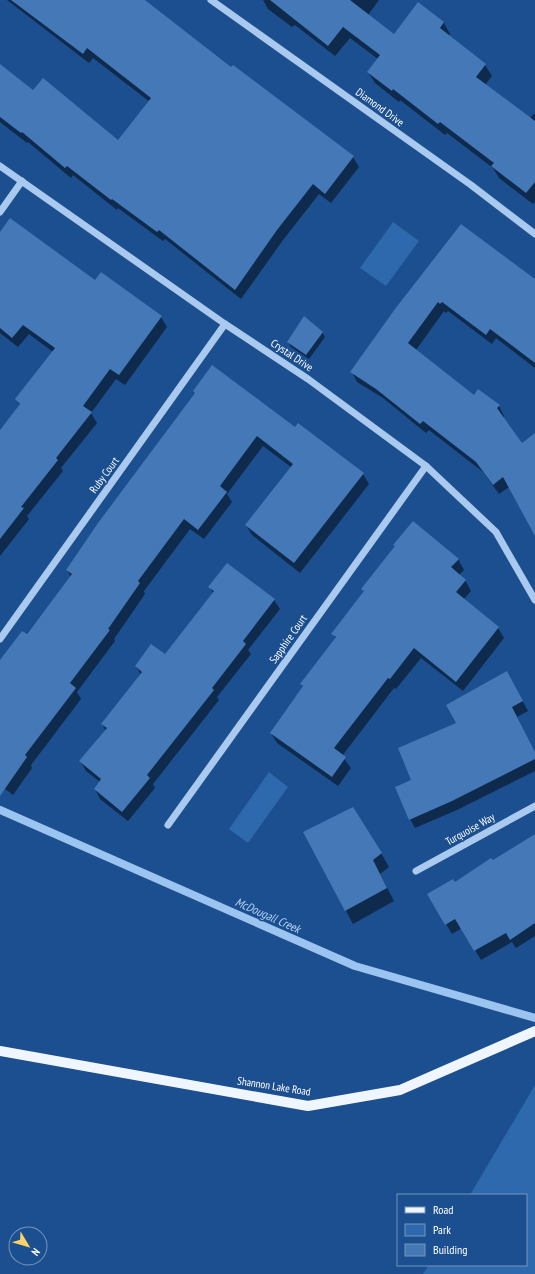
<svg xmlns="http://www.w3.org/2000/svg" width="535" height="1274" viewBox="0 0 535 1274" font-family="'PT Sans Narrow',sans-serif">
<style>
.green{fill:#2e69ad}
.shadow{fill:#0007}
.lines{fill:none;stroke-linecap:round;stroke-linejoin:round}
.stream{stroke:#9cc4f0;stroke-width:8}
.building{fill:#4478b7}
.minor{stroke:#a9c9ee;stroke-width:7}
.major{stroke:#f0f6ff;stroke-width:10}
.labels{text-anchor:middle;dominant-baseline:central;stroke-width:3;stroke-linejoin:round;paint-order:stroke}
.street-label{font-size:11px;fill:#fff;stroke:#1b4f8f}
.water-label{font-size:12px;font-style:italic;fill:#b5d3f5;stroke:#1b4f8f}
</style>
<rect width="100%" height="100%" fill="#1b4f8f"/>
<!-- green -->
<g class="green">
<polygon points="393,222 419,241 386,286 360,268"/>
<polygon points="269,772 288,787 248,843 229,829"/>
<polygon points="535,1085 535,1274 423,1274 429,1265 526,1265 526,1195 470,1195"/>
</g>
<!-- shadow -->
<g class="shadow">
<polygon points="7,0 134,0 353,157 359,167 331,203 319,194 283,240 241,299 165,239 163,241 118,208 117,210 73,175 71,178 28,142 27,143 0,122 0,66 33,92 118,142 150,102 93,58 89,63"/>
<polygon points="263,0 379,0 368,15 394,35 418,3 444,23 450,34 449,36 485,65 492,76 485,85 530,118 535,113 535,201 533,204 499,178 493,168 447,133 445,135 400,100 399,102 375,83 368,72 378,59 350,38 335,56 295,25 292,27 268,9"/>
<polygon points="0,234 161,317 167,327 125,385 116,379 91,413 97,423 61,468 63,471 27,516 29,519 0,556 0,431 20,406 16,399 53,352 29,334 18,347 0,333"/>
<polygon points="535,281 535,368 496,338 492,344 448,311 446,313 444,311 416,350 474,396 499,406 504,416 503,418 522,444 535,445 535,533 509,487 499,494 483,472 429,430 426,433 383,398 357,382 352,372 396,310"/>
<polygon points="322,332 325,337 309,359 291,347 288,342"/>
<polygon points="196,394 295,428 363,474 369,484 300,573 252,535 246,525 291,467 263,446 227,494 232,502 204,539 190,529 144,591 145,594 114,639 115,641 77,692 81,699 31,765 32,768 13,795 0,785 0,668 71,577 67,570"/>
<polygon points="394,545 458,559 464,570 459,575 465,580 471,591 463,600 498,628 504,638 463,691 421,658 396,689 394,688 342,756 351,768 338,786 277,743 271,733 303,687 301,684 336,639 333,634 365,593 363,589 396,547"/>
<polygon points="210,587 274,600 280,609 248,650 251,654 217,697 219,700 153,784 155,788 128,821 100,799 95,789 100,782 86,771 81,762 106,731 102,724 141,675 136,666 165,655 213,593"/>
<polygon points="512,682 528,711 517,717 535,753 535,771 457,810 415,828 410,819 413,781"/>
<polygon points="304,832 381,853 389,867 380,874 394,901 353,924"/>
<polygon points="535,836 535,936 516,948 512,942 481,960 462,928 452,934 428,894 455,884"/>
</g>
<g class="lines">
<!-- stream -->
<polyline class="stream" points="0,810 355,966 535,1018"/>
</g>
<!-- building -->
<g class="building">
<polygon points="11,0 145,0 231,67 233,65 354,156 325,194 313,184 277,230 235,290 159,230 157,232 112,199 111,200 67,166 65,168 22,132 21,133 0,117 0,64 33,90 43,78 118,140 151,98 87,48 83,54"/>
<polygon points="270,0 350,0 394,34 418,2 444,22 440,28 486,64 476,77 535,121 535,182 526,193 491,166 494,163 440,122 438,124 393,89 392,91 367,72 380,55 343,27 328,46"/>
<polygon points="10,218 95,280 101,272 162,316 119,375 110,369 83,406 92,412 56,458 58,460 21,507 24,508 0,539 0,430 20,404 15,399 55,348 23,325 12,338 0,328 0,232"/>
<polygon points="461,224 535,279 535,363 490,329 486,335 442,302 440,304 438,302 408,343 474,395 478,389 500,405 497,408 522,443 535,433 535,536 503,477 493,485 476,462 423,421 420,424 376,389 350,372 395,309"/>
<polygon points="304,316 323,332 306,355 287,342"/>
<polygon points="212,365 295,427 298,423 364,473 294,563 245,525 293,464 257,436 220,486 227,492 198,530 184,519 138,581 140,583 108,629 110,630 70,683 76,688 25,755 27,757 0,796 0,660 22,631 27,634 72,574 66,570 98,523 195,393 193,391"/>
<polygon points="413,521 459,559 451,567 466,580 456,592 499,627 456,682 414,648 390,679 388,678 334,748 346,757 332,777 270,733 303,686 300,684 336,637 331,634 364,591 361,589 395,546 393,545"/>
<polygon points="227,563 275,599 243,641 246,644 212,688 214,690 147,775 150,778 122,812 94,789 101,779 79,761 107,728 101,724 142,672 135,666 151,644 165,654 214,591 208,587"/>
<polygon points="507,671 523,701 512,707 535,752 535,759 452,801 409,820 395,787 411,780 398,748 456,723 446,705"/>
<polygon points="353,807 382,853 373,860 387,888 345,911 303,832"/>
<polygon points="535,834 535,923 510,940 506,933 474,951 455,919 445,925 427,894 453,879 455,882 491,858 493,860"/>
</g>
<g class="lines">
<!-- minor -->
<g class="minor">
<polyline points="211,0 471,185 535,234"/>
<polyline points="0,166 225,324 308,379 426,466 496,532 535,600"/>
<polyline points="0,212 22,181"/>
<polyline points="0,639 225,324"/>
<polyline points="168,825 426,466"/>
<polyline points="416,871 535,806"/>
</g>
<!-- major -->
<polyline class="major" points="0,1051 308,1106 400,1090 535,1031"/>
</g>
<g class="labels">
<!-- street labels -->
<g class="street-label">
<text transform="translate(380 107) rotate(36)">Diamond Drive</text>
<text transform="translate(292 355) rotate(34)">Crystal Drive</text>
<text transform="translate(104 475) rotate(-54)">Ruby Court</text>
<text transform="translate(288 639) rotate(-55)">Sapphire Court</text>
<text transform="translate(470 829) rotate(-29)">Turquoise Way</text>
<text transform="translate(274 1086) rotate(9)">Shannon Lake Road</text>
</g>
<!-- water labels -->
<g class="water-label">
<text transform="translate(268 915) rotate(24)">McDougall Creek</text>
</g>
</g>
<!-- legend -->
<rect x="397" y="1194" width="130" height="72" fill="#1b4f8f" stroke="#7695bc"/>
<rect x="405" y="1207" width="20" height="6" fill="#f0f6ff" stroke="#7695bc"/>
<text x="433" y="1214" font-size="12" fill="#ffffff">Road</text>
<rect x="405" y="1224" width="20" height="12" fill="#2e69ad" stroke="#7695bc"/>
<text x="433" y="1234" font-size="12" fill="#ffffff">Park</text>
<rect x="405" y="1244" width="20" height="12" fill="#4478b7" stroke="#7695bc"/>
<text x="433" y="1254" font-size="12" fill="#ffffff">Building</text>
<!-- north arrow -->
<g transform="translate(28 1246) rotate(128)"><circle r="19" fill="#1b4f8f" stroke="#7695bc"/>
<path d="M0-3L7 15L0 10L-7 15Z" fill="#ffd166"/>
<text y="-6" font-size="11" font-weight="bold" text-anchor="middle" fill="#ffffff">N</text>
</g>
</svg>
